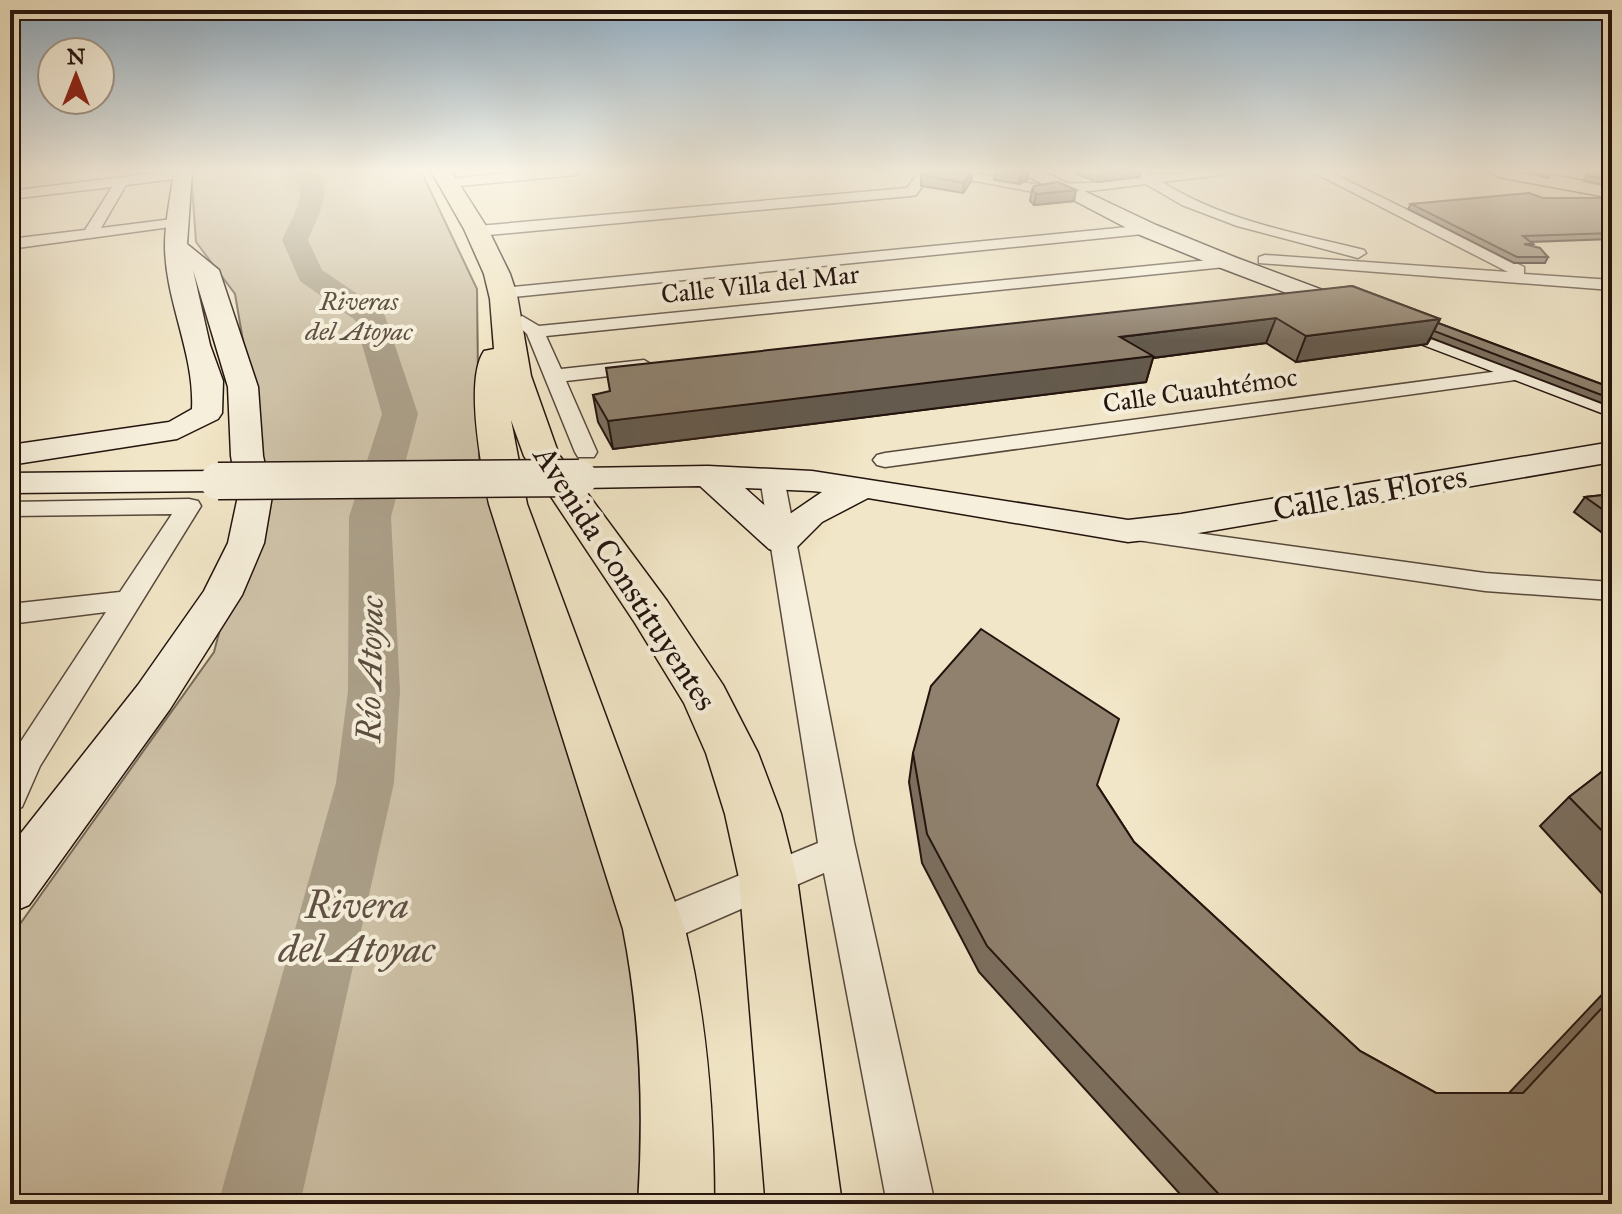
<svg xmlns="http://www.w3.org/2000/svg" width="1622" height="1214" viewBox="0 0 1622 1214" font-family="'IM FELL Great Primer',serif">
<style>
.green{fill:#cec2a8;stroke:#796b5b;stroke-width:2}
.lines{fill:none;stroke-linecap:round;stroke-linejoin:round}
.river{fill:#ab9f88;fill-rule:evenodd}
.street-casing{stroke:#57483c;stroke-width:3}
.secondary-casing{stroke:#24140e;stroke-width:3}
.primary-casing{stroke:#24140e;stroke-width:3}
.street{fill:#f6efdb;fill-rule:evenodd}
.secondary{fill:#f6efdb;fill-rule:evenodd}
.primary{fill:#f1e6c7;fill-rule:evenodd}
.secondary-bridge-casing{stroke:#24140e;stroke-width:39;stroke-linecap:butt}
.secondary-bridge{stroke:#f6efdb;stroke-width:36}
.wall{fill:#7b6f5f;stroke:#24140e;stroke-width:2}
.shaded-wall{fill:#645a4d;stroke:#24140e;stroke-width:2}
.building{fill:#8f816e;stroke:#24140e;stroke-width:2}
.labels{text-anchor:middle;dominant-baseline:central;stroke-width:8;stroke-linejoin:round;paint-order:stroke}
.far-street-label{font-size:26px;fill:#24140e;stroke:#f6efdb}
.far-park-label{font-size:26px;font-style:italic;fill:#605144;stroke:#f6efdb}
.street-label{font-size:32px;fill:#24140e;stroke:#f6efdb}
.water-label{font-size:34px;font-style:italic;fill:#5a4c3f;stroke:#f6efdb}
.near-park-label{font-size:38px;font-style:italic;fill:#605144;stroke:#f6efdb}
</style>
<rect width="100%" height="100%" fill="#f1e6c7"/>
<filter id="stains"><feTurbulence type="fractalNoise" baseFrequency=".0025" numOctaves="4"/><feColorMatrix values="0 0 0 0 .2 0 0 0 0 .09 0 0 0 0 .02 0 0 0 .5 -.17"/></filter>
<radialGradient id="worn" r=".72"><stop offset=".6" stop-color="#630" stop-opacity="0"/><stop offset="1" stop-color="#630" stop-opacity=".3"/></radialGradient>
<!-- green -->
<g class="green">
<polygon points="191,171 421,171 477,289 479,460 264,464 235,294 196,242"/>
<polygon points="492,489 654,929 664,1204 10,1204 10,938 214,652 255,496"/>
</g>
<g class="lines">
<!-- river -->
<path class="river" d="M 291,171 L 319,171 C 332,195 317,217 308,240 L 322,270 L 380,309 L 385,316 L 418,414 L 391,517 L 400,691 L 394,783 L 300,1204 L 218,1204 L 336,783 L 348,691 L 349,517 L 382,414 L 355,320 L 300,281 L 282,240 C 293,214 311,195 291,171 Z"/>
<!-- street casing -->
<g class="street-casing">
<g id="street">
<polygon points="173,171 188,171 190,174 183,178 126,185 101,228 180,218 187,222 185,225 10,249 10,239 85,230 112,187 10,199 10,191"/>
<polygon points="531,171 582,171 576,175 448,187 441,183 448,179"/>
<path d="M 920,171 L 962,171 L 1034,184 L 1090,183 L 1136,177 L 1130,171 L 1145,171 L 1152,175 L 1226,171 L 1220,175 L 1162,182 C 1222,220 1295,233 1364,250 L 1366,253 L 1358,258 L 1237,226 L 1182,205 L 1146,184 L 1090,191 L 1034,192 L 932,173 L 916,195 L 911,196 L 478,236 L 470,231 L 478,226 L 907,188 Z"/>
<polygon points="1311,171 1328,171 1524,267 1524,274 1612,280 1612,290 1259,263 1259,257 1265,255 1508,272"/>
<polygon points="1148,225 1156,230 1153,233 503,298 494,293 503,288"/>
<polygon points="1229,258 1237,263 1235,266 546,336 561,369 644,360 654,366 644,372 566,381 597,452 594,457 578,457 575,452 527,334 513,321 522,316 539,326"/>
<polygon points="1522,368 1532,374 1529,378 885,467 877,465 873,460 877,455 885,453"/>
<polygon points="772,471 780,473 784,478 854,842 935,1204 887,1204 824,873 654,947 640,942 635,929 640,916 818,843 760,478 764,473"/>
<polygon points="189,499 198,501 201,506 40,766 22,807 10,811 10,758 106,612 10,624 10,604 120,592 172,514 10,516 10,502"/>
<polygon points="1132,524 1485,573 1612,582 1612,600 1485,591 1123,538 1119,532 1123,526"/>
</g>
</g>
<!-- secondary casing -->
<g class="secondary-casing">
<g id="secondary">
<path d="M 174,171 L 192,171 L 187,244 L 219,270 L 258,387 L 263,456 L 272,496 L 264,543 L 242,595 L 170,709 L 29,905 L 10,913 L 10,847 L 138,685 L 204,591 L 228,543 L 238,496 L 231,456 L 228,387 L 193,270 L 210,345 L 223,381 L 222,413 L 218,419 L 177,439 L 10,465 L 10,445 L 169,422 L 192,409 C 195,354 165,301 165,245 C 165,221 171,195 174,171 Z"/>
<polygon points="1018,171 1042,171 1156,225 1237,258 1612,398 1612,417 1221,268 1140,235"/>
<polygon points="1489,171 1530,171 1612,186 1612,198 1498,177"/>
<path d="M 1612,442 L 1612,462 L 1181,536 L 1128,542 L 868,498 L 822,522 L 795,549 L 782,553 L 769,549 L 700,486 L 579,488 L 567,485 L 562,478 L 567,471 L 579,468 L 708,466 L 812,471 L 1128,520 L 1181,514 ZM 745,488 L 812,491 L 822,492 L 781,520 Z"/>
<polygon points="218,471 230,474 235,481 230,488 218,491 10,493 10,473"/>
</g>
</g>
<!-- primary casing -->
<g class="primary-casing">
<path id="primary" d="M 431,171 L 451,171 L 488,229 L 510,274 L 517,295 L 531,376 L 559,455 L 667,601 L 723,685 L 758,753 L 781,814 L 797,878 L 842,1204 L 766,1204 L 739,878 L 725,814 L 706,753 L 684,703 L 635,623 L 524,456 L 511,420 L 527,504 L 685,929 C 707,1020 714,1110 714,1204 L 638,1204 C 644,1111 641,1021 623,929 L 489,504 C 482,470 464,380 484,351 L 494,349 L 490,299 L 484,274 L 464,229 Z"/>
</g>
<!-- street -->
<use href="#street" class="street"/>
<!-- secondary -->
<use href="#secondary" class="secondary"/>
<!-- primary -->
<use href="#primary" class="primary"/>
<!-- secondary-bridge casing -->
<g class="secondary-bridge-casing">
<polyline id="secondary-bridge" points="218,481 579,478"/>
</g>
<!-- secondary-bridge -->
<use href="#secondary-bridge" class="secondary-bridge"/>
</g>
<!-- wall -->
<g class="wall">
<polygon points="972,171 971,181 963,193 921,186 921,175"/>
<polygon points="995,171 1029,171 1027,180 1019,184 994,180"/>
<polygon points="1077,171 1141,171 1140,177 1097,182 1076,174"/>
<polygon points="1515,171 1552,171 1549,178"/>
<polygon points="1588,171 1606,179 1603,185 1584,181"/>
<polygon points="1032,190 1074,201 1034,205 1030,201"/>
<polygon points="1543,198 1612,198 1612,239 1530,242 1533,244 1531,246 1548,257 1545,263 1514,263 1408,209 1411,204"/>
<polygon points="1352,286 1440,319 1438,323 1612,388 1612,407 1431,338 1427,344 1296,362 1266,343 1153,358 1146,382 613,449 598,422 593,395"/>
<polygon points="1612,494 1612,540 1574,512 1585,497"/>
<polygon points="913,753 1097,785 1134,842 1360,1051 1436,1093 1509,1093 1612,984 1612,1204 1189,1204 979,972 922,863 909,782"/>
<polygon points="1612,764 1612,953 1606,898 1540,826 1569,797"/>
</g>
<!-- shaded-wall -->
<g class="shaded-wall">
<polygon points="972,171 971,181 963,193 964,183"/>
<polygon points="1025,171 1029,171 1027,180 1019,184 1021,174"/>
<polygon points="1141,171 1140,177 1097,182 1099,172"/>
<polygon points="1076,190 1074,201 1034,205 1036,194"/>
<polygon points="1276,318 1266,343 1153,358 1146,382 613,449 608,421 1120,337"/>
<polygon points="1440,319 1427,344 1296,362 1306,336"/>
</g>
<!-- building -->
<g class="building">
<polygon points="925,171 971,171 964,183 921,175"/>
<polygon points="1008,171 1025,171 1021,174"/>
<polygon points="1588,171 1606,176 1606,179 1587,176"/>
<polygon points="1058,182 1076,190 1036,194 1032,190 1034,186"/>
<polygon points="1529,193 1543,198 1612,198 1612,233 1523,236 1533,244 1524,244 1540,248 1548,257 1517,257 1411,204"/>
<polygon points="1352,286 1440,319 1306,336 1276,318 1120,337 1153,356 608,421 593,395 610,391 606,368"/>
<polygon points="1438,323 1612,388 1612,399 1434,331"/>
<polygon points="1612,494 1612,516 1585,497"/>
<polygon points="981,629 1119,719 1097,785 1134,842 1360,1051 1436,1093 1523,1093 1612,997 1612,1204 1228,1204 987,946 927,834 913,753 931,686"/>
<polygon points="1612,764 1612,841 1569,797"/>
</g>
<!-- sky -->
<linearGradient id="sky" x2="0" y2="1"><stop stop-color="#8facc2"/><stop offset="0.5" stop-color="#f9f4e6"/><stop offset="1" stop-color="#f9f4e6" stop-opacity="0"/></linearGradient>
<rect width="1622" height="341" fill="url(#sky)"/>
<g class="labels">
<!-- far-street labels -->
<g class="far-street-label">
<text transform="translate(760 284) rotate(-6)">Calle Villa del Mar</text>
<text transform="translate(1200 390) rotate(-8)">Calle Cuauhtémoc</text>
</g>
<!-- far-park labels -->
<g class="far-park-label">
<text x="359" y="301">Riveras<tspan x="359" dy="30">del Atoyac</tspan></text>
</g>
<!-- street labels -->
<g class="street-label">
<text transform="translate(1370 493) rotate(-10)">Calle las Flores</text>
<text transform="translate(625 578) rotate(57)">Avenida Constituyentes</text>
</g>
<!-- water labels -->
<g class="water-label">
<text transform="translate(370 669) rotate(-89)">Río Atoyac</text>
</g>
<!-- near-park labels -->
<g class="near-park-label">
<text x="357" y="905">Rivera<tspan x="357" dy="44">del Atoyac</tspan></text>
</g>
</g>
<!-- margin -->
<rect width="1622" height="1214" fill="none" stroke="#f1e6c7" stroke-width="40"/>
<rect x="12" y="12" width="1598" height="1190" fill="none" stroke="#24140e" stroke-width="4"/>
<rect x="20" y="20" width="1582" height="1174" fill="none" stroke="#24140e" stroke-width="2"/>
<!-- north arrow -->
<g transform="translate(76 76)"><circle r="38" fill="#f6efdb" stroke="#a29789" stroke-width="2"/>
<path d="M0-6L14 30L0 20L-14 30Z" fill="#8f2418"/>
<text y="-12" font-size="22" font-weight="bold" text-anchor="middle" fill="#24140e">N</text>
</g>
<rect width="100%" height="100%" filter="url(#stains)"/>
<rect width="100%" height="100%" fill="url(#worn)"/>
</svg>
